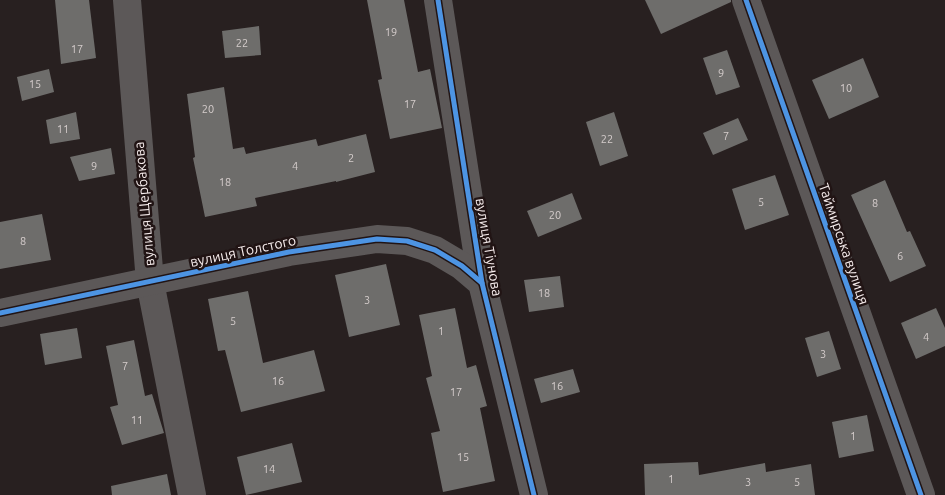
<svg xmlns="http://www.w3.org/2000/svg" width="945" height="495" viewBox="0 0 945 495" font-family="Ubuntu,sans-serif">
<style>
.building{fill:#6e6d6b}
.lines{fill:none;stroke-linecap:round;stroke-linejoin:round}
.minor{stroke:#5c5858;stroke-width:28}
.tertiary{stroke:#5c5858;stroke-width:28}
.cycleway-casing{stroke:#211414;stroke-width:8}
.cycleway{stroke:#4d94e3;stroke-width:5}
.labels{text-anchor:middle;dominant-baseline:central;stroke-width:5;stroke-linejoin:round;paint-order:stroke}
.number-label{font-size:11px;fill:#d5cdcc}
.street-label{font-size:14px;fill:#f7eded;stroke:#211414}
</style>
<rect width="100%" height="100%" fill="#282020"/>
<!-- building -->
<g class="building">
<polygon points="55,0 89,0 96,58 61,64"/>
<polygon points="367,0 404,0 418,72 430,69 442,128 390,139 378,80 382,79"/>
<polygon points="645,0 731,0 731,2 661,34"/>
<polygon points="259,26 261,55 225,58 222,31"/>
<polygon points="727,50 740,87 716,95 703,58"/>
<polygon points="863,58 879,97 829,119 812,80"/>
<polygon points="49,69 54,92 22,101 17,77"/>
<polygon points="224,87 233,149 244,147 246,154 316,139 318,146 366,134 375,172 336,182 336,181 255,198 257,206 205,217 193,158 195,157 187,94"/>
<polygon points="76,112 80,139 50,144 46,120"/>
<polygon points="614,112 628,156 600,166 586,122"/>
<polygon points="738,118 748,140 713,155 703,133"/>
<polygon points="111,148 115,174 79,181 70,157"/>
<polygon points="775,175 789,215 745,230 732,189"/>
<polygon points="885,180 907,232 910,231 926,266 890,282 851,195"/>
<polygon points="572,193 582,219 538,237 527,211"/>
<polygon points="42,214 51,260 0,269 0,222"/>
<polygon points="386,264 400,325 349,337 335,275"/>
<polygon points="560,276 564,307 529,312 524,280"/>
<polygon points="248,291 263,363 314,350 325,391 241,412 225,350 218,351 208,299"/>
<polygon points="455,308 467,368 476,365 487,406 480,408 495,481 443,492 431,433 440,431 426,378 432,376 419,315"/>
<polygon points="936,308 945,328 945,346 916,359 901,323"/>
<polygon points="77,328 82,358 45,365 40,334"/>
<polygon points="829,331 841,369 817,377 805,338"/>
<polygon points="134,340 145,396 152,394 164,433 122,445 110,407 118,405 106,346"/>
<polygon points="573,369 580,392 541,403 534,379"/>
<polygon points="867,415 874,451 839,458 832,422"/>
<polygon points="292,443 302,482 246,495 237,457"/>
<polygon points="698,462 699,475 765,463 766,472 811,464 815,495 645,495 644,464"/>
<polygon points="167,474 171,495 112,495 111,486"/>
</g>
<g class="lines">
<!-- minor -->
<g class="minor">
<polyline points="127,0 150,282 192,495"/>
<polyline points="438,0 482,283"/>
<polyline points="746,0 921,495"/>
</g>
<!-- tertiary -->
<polyline class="tertiary" points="0,313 289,252 377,239 407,241 435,250 462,266 482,283 534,495"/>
<!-- cycleway casing -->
<g class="cycleway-casing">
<g id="cycleway">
<polyline points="438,0 482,283 534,495"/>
<polyline points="746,0 921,495"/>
<polyline points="0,313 289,252 377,239 407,241 435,250 462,266 482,283"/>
</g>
</g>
<!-- cycleway -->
<use href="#cycleway" class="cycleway"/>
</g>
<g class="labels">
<!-- number labels -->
<g class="number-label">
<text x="391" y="32">19</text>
<text x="242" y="43">22</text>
<text x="77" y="49">17</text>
<text x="721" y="73">9</text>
<text x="35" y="84">15</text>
<text x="846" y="88">10</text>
<text x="410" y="104">17</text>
<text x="208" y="109">20</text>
<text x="63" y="129">11</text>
<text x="726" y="136">7</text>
<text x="607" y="139">22</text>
<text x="351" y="158">2</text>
<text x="94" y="166">9</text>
<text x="295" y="166">4</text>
<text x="225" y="182">18</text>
<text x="761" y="202">5</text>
<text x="875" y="203">8</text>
<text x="555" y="215">20</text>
<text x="23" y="241">8</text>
<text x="900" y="256">6</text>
<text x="544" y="293">18</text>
<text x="367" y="300">3</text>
<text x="233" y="321">5</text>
<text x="441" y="331">1</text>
<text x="926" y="337">4</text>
<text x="823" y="354">3</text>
<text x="125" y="366">7</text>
<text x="278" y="381">16</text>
<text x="557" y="386">16</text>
<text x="456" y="392">17</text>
<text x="137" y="420">11</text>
<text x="853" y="436">1</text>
<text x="463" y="457">15</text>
<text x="269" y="469">14</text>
<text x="671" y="479">1</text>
<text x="748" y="482">3</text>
<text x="797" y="482">5</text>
</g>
<!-- street labels -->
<g class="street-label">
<text transform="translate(144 204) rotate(-95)">вулиця Щербакова</text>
<text transform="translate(844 244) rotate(71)">Таймирська вулиця</text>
<text transform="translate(489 247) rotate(80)">вулиця Тіунова</text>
<text transform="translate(243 251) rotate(-12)">вулиця Толстого</text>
</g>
</g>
</svg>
